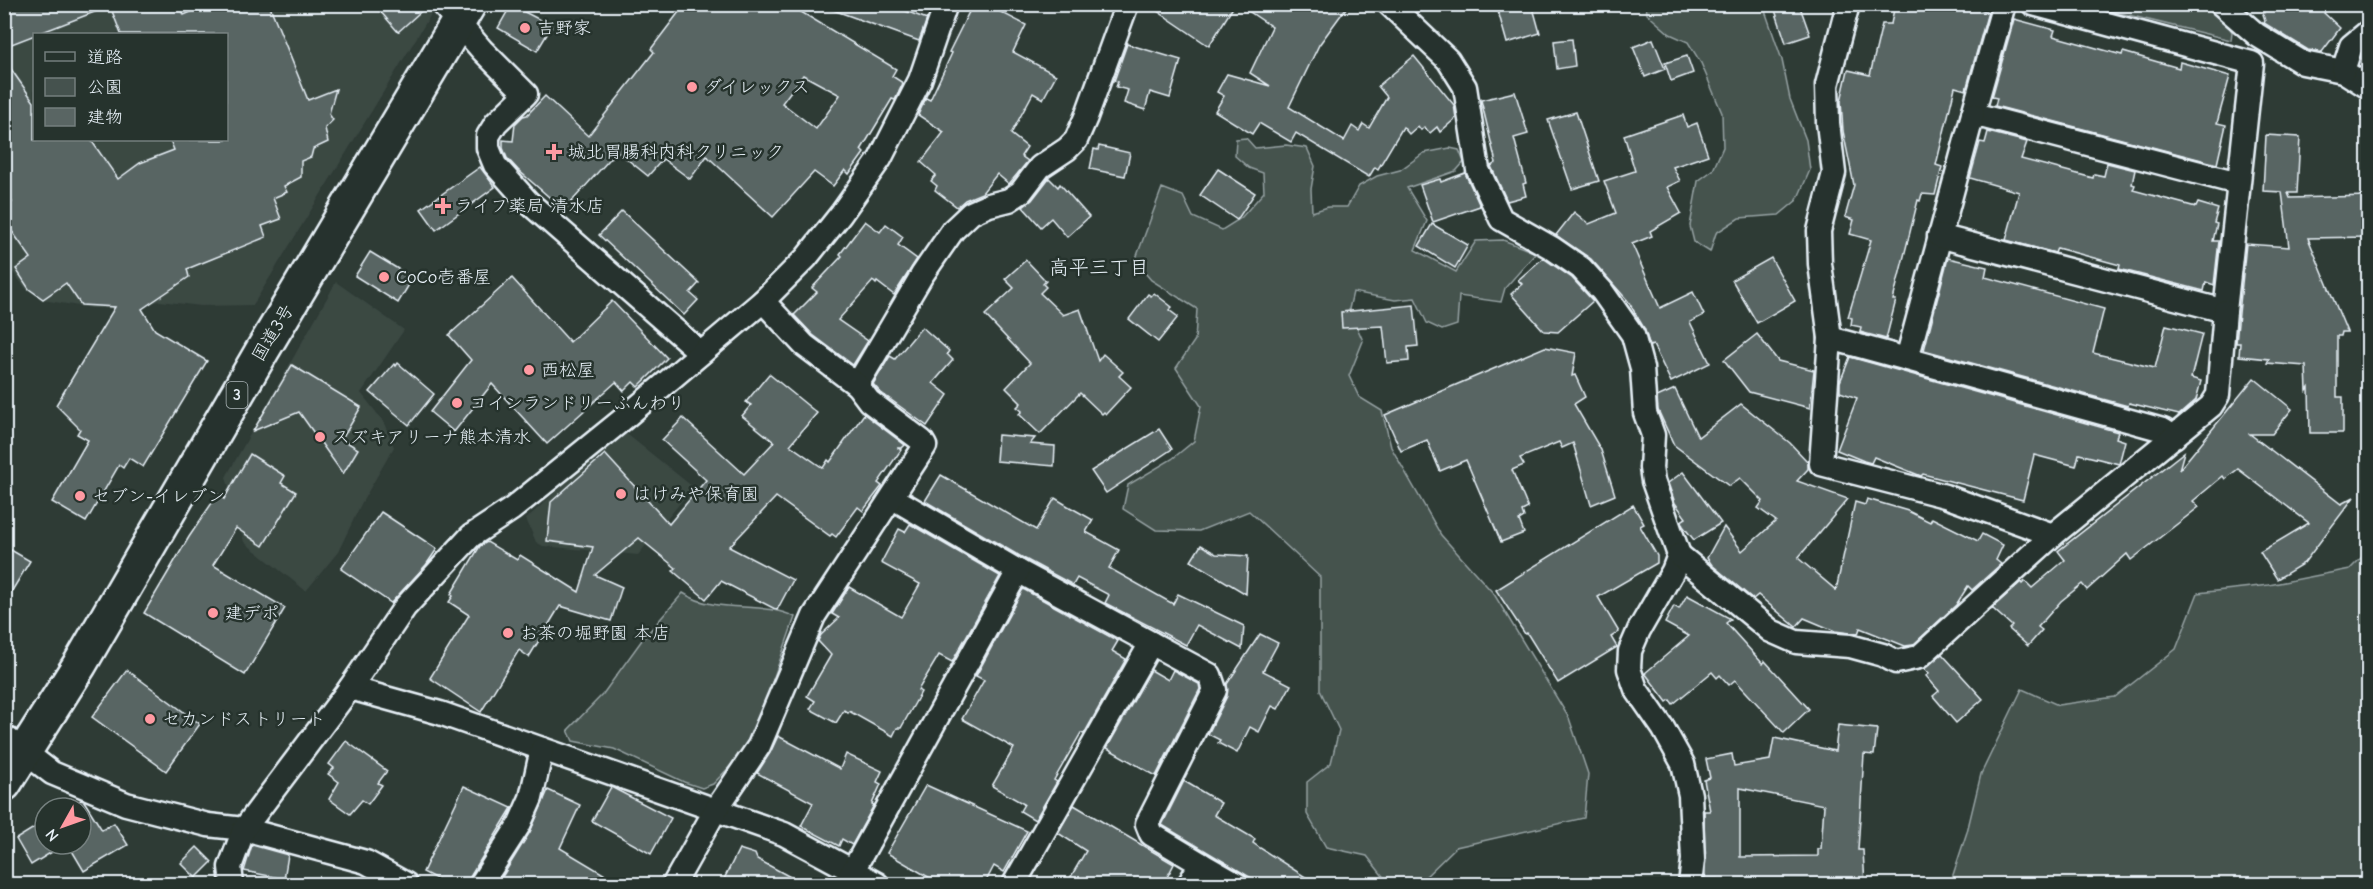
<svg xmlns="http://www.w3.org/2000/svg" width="2373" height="889" viewBox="0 0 2373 889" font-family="'Comic Neue','Klee One',sans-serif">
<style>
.built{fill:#3b4843;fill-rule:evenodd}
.green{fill:#45524e;stroke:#96a2a3;stroke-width:1.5}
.building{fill:#596563;stroke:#e8f1f8;stroke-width:1.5;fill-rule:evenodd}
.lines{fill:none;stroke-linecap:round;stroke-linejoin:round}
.minor-casing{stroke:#e8f1f8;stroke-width:27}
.trunk-casing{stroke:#e8f1f8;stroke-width:38}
.minor{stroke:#26332d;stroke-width:22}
.trunk{stroke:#26332d;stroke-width:33}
.poi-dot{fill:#ff9aa2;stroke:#26332d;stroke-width:2}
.labels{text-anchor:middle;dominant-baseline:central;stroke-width:5;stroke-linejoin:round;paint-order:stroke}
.shield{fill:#26332d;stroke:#aeb8bb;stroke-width:1.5}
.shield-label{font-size:16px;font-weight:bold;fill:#e8f1f8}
.poi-label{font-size:18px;fill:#e8f1f8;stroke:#26332d;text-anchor:start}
.street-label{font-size:18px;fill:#e8f1f8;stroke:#26332d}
.neighbourhood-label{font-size:20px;fill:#e8f1f8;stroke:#26332d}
</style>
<rect width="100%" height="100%" fill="#2e3b35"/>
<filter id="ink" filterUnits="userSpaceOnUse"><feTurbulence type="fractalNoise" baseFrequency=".0167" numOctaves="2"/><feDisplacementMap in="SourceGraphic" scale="12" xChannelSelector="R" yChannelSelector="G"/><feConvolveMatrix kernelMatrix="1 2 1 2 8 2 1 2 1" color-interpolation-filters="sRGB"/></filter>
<g filter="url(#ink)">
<!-- built -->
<g class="built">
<path d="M 435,4 L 436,6 L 253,305 L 201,306 L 160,301 L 125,309 L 91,308 L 49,301 L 26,289 L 5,262 L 4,5 ZM 34,34 L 226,34 L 226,140 L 34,140 Z"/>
<polygon points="336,282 404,330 361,393 383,421 394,447 361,504 338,552 306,591 244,542 226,477"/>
<polygon points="623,431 693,487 638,555 543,546 536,542 526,519"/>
</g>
<!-- green -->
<g class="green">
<polygon points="2083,4 2201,5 2227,23 2232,32 2231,40"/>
<polygon points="1646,5 1763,5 1782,60 1790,99 1806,140 1810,170 1797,200 1779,215 1739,218 1716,233 1710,252 1694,242 1690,226 1698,181 1713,170 1723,147 1722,113 1701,63 1688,42 1670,34 1647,14"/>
<polygon points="1246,138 1255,148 1286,145 1307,148 1315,166 1311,189 1312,212 1328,207 1347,207 1359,186 1377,176 1400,170 1424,153 1450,148 1459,150 1464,162 1456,171 1407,188 1427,221 1415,250 1456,272 1476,241 1503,240 1536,253 1505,288 1501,302 1459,296 1457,325 1442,330 1427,323 1415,298 1395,300 1353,292 1349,309 1363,341 1349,376 1359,397 1382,411 1391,447 1441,535 1494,594 1569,718 1588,774 1584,818 1456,847 1421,881 1403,884 1389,884 1367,856 1326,847 1307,814 1307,782 1331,763 1339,730 1320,690 1320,577 1249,511 1199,531 1156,530 1123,509 1128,485 1172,459 1194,441 1201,406 1176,368 1195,340 1197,309 1151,280 1135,261 1162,188 1183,196 1193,217 1222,230 1241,218 1264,192 1263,173 1249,168 1235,156 1236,139"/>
<polygon points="2368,551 2368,884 1950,884 1967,832 1981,774 2022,689 2058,705 2115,697 2176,649 2198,593 2269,585 2350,569"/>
<path d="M 683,593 C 717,615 761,600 795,617 L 753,737 L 738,758 L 713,784 L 702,788 L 684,782 L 614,749 L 573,741 L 568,730 L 603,694 L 642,640 Z"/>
</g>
<!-- building -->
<g class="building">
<polygon points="4,4 180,4 184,15 209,4 269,4 308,100 336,89 329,114 333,120 325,128 328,142 313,149 311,157 301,161 301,177 284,186 287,192 273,198 281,219 262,226 266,237 187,269 189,277 142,309 155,330 207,361 143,467 129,458 123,468 119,465 86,522 52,502 88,440 77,434 80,429 56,405 115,307 81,305 66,283 43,299 29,289 16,269 31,258 4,220 4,208 12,202 4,191 4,59 34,102 34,140 91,140 118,179 140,163 174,150 170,140 226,140 226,34 121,34 110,6 4,47"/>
<polygon points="374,4 429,4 398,32"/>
<path d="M 685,4 L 788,4 L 896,69 L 892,76 L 903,83 L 895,100 L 892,99 L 861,150 L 864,153 L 849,174 L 845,170 L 833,186 L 814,172 L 773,217 L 707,156 L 690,179 L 663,159 L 648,176 L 617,151 L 564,210 L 518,170 L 507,158 L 503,148 L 503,140 L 513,141 L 515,124 L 523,116 L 527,115 L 545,96 L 588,136 L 654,52 L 651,49 ZM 803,75 L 840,95 L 816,129 L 782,103 Z"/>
<polygon points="826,4 887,4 927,19 919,41 825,7"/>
<polygon points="979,4 985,4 1026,25 1013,52 1056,75 1043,99 1033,93 1011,134 1027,147 1021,156 1028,161 1009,184 997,174 982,193 965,200 957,207 935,190 937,186 931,181 936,175 921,162 944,132 918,115 926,98 930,100 952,53 949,52 972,6 977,8"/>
<polygon points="1147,4 1235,4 1209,46"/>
<polygon points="1238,4 1349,4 1319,45 1289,107 1344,141 1352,126 1359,131 1363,124 1369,128 1387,97 1378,86 1414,56 1454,105 1456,118 1440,132 1437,127 1430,133 1424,127 1421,130 1418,126 1409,134 1403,127 1378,169 1375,167 1369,177 1296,133 1291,142 1259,123 1252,134 1215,111 1224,96 1217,92 1227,74 1270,86 1250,73 1272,27"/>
<polygon points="1496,4 1532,4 1540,33 1507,43"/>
<polygon points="1773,4 1799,4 1810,35 1786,43"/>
<polygon points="1895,4 1968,4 1988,12 1966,90 1955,87 1936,165 1942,167 1935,195 1922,194 1920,201 1918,200 1893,300 1896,300 1886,339 1860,332 1861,327 1851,325 1852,318 1848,317 1871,240 1850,234 1854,220 1845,217 1854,185 1843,131 1841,101 1848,70 1870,75 1882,24 1891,24"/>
<polygon points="2267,4 2332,4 2324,13 2340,28 2322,52 2308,50 2264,23 2265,21 2263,15"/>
<polygon points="511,5 552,26 537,51 498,28"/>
<polygon points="2014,19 2055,30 2053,36 2122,55 2123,52 2179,68 2180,62 2230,76 2217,123 2226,125 2217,164 1995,106 1997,98 1992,97"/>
<polygon points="1572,39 1575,66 1557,69 1554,41"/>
<polygon points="1653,39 1665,69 1645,77 1633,47"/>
<polygon points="1127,44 1181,60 1170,98 1150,92 1145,110 1124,103 1128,90 1116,87 1118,82 1114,81"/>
<polygon points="1687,56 1693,73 1671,81 1665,63"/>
<polygon points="1515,92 1528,134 1514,138 1526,183 1523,184 1526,196 1507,201 1491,166 1496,163 1481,100"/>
<polygon points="1576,112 1599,181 1572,189 1548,120"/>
<polygon points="1683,115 1687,127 1697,123 1708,155 1673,167 1680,181 1667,187 1681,213 1650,231 1652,236 1632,244 1660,308 1693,292 1704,315 1690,322 1710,363 1671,382 1653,345 1650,346 1644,328 1628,301 1591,259 1556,235 1574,212 1589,224 1616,213 1604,181 1635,171 1624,135"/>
<polygon points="1988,132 2027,142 2021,159 2093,178 2094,174 2104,176 2107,163 2135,170 2132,184 2135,185 2133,190 2196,207 2198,203 2218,209 2214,223 2217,224 2213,241 2219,241 2214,285 2206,282 2204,291 2119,269 2120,265 2057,248 2055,253 2006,240 2019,192 1970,178 1980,142 1985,143"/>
<polygon points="2266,135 2300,137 2297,193 2288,193 2290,198 2368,196 2368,237 2308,238 2347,332 2342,332 2341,336 2337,336 2337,397 2343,397 2343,433 2310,433 2309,388 2307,391 2306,366 2267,363 2269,359 2239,356 2240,343 2236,343 2246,244 2289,247 2282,192 2263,191"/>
<polygon points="1099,146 1130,153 1125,176 1090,169 1094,149 1098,150"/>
<polygon points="480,167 495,187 436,230 421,209"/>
<polygon points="1218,169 1255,193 1237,220 1200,195"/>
<polygon points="1465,173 1480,206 1433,222 1420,185 1440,179 1441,182"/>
<polygon points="1049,178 1058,187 1060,184 1089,217 1067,237 1051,218 1041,227 1023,207 1032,200"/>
<polygon points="622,211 699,283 690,293 698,300 684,315 599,235"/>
<polygon points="865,221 880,232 886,224 903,237 898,245 917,259 894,295 877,282 876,284 873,281 838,320 868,341 853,365 813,335 794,315 817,292 812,288 842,256 840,254"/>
<polygon points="1432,224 1468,245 1455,268 1419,246"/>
<polygon points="370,252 413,278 398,303 355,276"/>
<polygon points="1543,258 1572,278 1593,301 1558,332 1544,331 1511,294 1522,284 1518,280"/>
<polygon points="1771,258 1795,301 1757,323 1732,280"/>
<polygon points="1948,258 1987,267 1985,277 2104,309 2093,353 2155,368 2166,325 2202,334 2191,378 2201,381 2196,400 2179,415 2129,403 2128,406 1924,350"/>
<polygon points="1026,260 1046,281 1043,284 1046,287 1040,293 1063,315 1080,309 1098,361 1103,354 1123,372 1119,376 1131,387 1106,414 1104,412 1102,414 1080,393 1040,434 1019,414 1022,411 1017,407 1021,403 1006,388 1030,363 985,315 1014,288 1005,279"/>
<polygon points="512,278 570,342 612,301 667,358 638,387 633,382 624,391 616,382 547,444 492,384 454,432 430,412 471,360 449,335"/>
<polygon points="1154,293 1172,307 1169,310 1178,317 1158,342 1129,319 1148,294 1151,296"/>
<polygon points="1414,305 1418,346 1408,347 1409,361 1387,363 1383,326 1342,328 1341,312"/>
<polygon points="922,327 949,351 947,354 953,360 933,383 948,395 927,426 880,392 873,384 890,356 895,359"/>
<polygon points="1757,334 1778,361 1814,370 1810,408 1749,392 1724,360"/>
<polygon points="1545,347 1576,353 1572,376 1575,375 1585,397 1574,404 1601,450 1615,495 1591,505 1573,443 1562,448 1559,442 1520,458 1524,465 1512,470 1528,508 1522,511 1524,517 1519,520 1524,533 1501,542 1466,460 1440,471 1427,440 1401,451 1385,415"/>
<polygon points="1850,357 2118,432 2116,438 2125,441 2119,464 2079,454 2076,466 2034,455 2023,500 1923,474 1921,476 1874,457 1871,463 1864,461 1837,450 1857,398 1840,392 1840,382"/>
<polygon points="398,363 434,394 409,425 370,392 394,364 396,366"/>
<polygon points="292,365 361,407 342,439 358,449 343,474 299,412 253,431"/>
<polygon points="769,374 817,413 790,445 823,468 828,460 830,462 864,414 905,445 902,448 898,448 901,450 878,483 882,486 863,511 858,507 836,537 832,534 830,536 776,497 729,547 793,580 777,610 721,581 706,599 673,571 676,568 639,538 595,575 622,587 611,621 560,606 529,657 519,650 481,712 430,678 469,615 449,602 453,596 451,594 480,546 487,542 517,560 520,555 579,592 593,547 547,541 551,502 605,454 669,524 706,480 662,440 683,418 744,474 774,442 742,416 751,405 746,402"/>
<polygon points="2254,378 2292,409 2272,434 2250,434 2341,504 2354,497 2304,563 2277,579 2260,552 2309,523 2238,469 2225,479 2223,476 2193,501 2199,507 2131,560 2127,554 2087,590 2082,584 2061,601 2038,627 2042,630 2028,646 2009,629 2012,626 1992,608 2021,582 2022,584 2025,581 2032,588 2065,560 2058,551 2184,452 2179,470"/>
<polygon points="1675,389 1698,437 1741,404 1790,443 1808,462 1808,469 1797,481 1848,499 1798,558 1836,590 1855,502 1865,505 1867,499 1908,511 1930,522 1932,518 1978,541 1982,534 2003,545 1996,560 2001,564 1972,590 1968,586 1956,605 1913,645 1905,646 1860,628 1858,634 1835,631 1804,618 1796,627 1758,595 1753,599 1712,565 1707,558 1724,527 1742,551 1776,521 1758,508 1763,501 1740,478 1729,486 1674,445 1658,410 1657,397"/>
<polygon points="1159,429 1172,449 1106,493 1091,471"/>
<polygon points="998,435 1035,438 1030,444 1055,446 1054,466 996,461"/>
<polygon points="250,454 285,476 281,483 296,492 263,546 236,528 213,565 285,608 245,675 144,613 189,537 218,494 224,499"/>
<polygon points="1683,472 1721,523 1694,540 1683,526 1681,521 1686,518 1675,503 1668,483"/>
<polygon points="941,475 1036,530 1055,498 1068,506 1093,520 1086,532 1119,550 1109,568 1173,604 1178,594 1244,626 1242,649 1197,625 1186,645 1105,603 1109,595 1077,578 1073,585 1025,559 925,501"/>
<polygon points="1633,505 1644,524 1640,526 1657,556 1657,563 1598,597 1619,632 1611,637 1617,647 1558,683 1527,633 1525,634 1496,590"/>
<polygon points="381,512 437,549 426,565 391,603 341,569"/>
<polygon points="910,524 1000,576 952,662 939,655 918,690 921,692 901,728 897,728 893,736 849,711 848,713 844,710 836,723 810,709 815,701 807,696 831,655 818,641 821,635 839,618 832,614 849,587 901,617 920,584 881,563 899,529 905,532"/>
<polygon points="1201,545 1216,554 1248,556 1246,594 1191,561"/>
<polygon points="4,546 30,561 4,604"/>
<polygon points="1023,589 1118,641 1112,651 1126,659 1084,734 1081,733 1054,780 1057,782 1035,820 1020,811 1024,804 992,786 1014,748 962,719 984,680 976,676"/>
<polygon points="1687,595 1731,619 1726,623 1763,664 1765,661 1809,709 1784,733 1735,680 1729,685 1720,675 1717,678 1712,672 1673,704 1670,700 1667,702 1645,673 1689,636 1665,623 1674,606 1679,609"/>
<polygon points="1260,634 1278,643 1263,671 1291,685 1278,709 1272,706 1259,732 1250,727 1237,753 1218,743 1220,740 1208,734 1227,696 1227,684"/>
<polygon points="1942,654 1983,699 1956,723 1933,696 1939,691 1926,676 1929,674 1924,669"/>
<polygon points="127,670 200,724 166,771 92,717"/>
<polygon points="1151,670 1168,680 1173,670 1199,684 1200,689 1156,776 1107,748"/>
<path d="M 1838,725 L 1877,729 L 1874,755 L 1864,754 L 1858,850 L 1863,850 L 1865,885 L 1717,885 L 1717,879 L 1705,879 L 1704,811 L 1710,811 L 1704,780 L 1710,778 L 1706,759 L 1732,754 L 1734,766 L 1770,760 L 1774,738 L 1835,751 ZM 1740,788 L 1824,805 L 1821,849 L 1818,849 L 1818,856 L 1740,857 Z"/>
<polygon points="778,736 840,769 846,754 882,771 877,782 881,784 872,804 874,805 852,845 842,839 839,846 801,826 813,803 757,773 770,753"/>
<polygon points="346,741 387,771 378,783 382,785 368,804 362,800 350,814 329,799 339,782 328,774 334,768 329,764"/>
<polygon points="1184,781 1221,803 1214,815 1255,839 1253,843 1260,848 1318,885 1263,885 1162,825"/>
<polygon points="926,785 1027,831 1004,872 994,866 984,885 942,885 887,853"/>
<polygon points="464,786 512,808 470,877 468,885 448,885 423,872"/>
<polygon points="611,787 671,818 651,854 592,821"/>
<polygon points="548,790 580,805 560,848 622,885 497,885 530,832"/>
<polygon points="81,800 84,801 102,830 114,823 128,845 84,871 68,844 81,844 81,808 67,808"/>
<polygon points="1074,805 1174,864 1163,885 1066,885 1086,851 1058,833"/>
<polygon points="45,821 45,844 65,844 31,865 16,839"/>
<polygon points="252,845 288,855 284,879 244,871"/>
<polygon points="197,847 212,862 196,878 181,863"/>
<polygon points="739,849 755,854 757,859 805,885 721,885"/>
</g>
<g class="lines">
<!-- minor casing -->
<g class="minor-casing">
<g id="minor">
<polyline points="442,4 482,50 526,94 496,123 488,136 488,148 495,165 528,202 701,353"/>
<polyline points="1389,4 1448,60 1465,87 1478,170 1501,219 1552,248 1581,268 1602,291 1633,335 1642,368 1645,413 1653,435 1651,468 1653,481 1679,555 1673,571 1639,630 1630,651 1629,669 1636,689 1663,728 1683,764 1690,795 1693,860 1690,884"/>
<polyline points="2004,4 1973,114 2238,183"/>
<polyline points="2221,4 2257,35 2303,63 2343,71 2368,87"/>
<polyline points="2343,71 2351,46 2368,32"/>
<polyline points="1973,114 1907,359 2163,430 2174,437"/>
<polyline points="1939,236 2225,311 2252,63 2033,4"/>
<polyline points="1830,338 1820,264 1819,231 1834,173 1828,123 1827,85 1848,4"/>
<polyline points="1907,359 1830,338 1821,464 1945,496 2053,535"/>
<polyline points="857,385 922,275 953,230 971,213 989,205 1009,200 1021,192 1040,167 1067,149 1076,140 1086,117 1127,4"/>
<polyline points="893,498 1018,571 1210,675 1215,690 1147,824 1151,834 1201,864 1189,884"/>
<polyline points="1679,555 1771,631 1796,642 1850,646 1883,655 1896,662 1919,657 2053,535 2211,406 2218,395 2225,311"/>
<polyline points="350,688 440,713 784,834 877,884"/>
<polyline points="4,736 52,773 126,804 208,825 244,829 366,862 406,884"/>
<polyline points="1201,864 1236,884"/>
<polyline points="846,883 1018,571"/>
<polyline points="232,884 230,867 244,829 350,688 405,607 471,536 512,509 622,420 763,301 806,258 841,214 880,159 920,80 946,4"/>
<polyline points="481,884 519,825 531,798 542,749"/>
<polyline points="674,884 715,811 759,746 814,616 925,446 922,441 869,401 857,385 804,345 763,301"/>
<polyline points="1014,884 1151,643"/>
</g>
</g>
<!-- trunk casing -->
<g class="trunk-casing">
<polyline id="trunk" points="4,784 80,664 262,351 469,4"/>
</g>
<!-- minor -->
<use href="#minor" class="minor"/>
<!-- trunk -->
<use href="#trunk" class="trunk"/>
</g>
</g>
<!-- markers -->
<g class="poi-dot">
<circle cx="525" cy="28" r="6"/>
<circle cx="692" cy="87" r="6"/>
<path d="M551 143h6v6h6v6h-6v6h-6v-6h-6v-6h6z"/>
<path d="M440 197h6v6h6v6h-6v6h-6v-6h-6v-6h6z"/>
<circle cx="384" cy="277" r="6"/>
<circle cx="529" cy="370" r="6"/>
<circle cx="457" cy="403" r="6"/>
<circle cx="320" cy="437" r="6"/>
<circle cx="621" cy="494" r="6"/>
<circle cx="80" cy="496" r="6"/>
<circle cx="213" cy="613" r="6"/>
<circle cx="508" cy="633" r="6"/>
<circle cx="150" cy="719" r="6"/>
</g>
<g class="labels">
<!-- shield labels -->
<rect class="shield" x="226.5" y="382" width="21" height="26" rx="4.5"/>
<g class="shield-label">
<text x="237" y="395">3</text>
</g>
<!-- poi labels -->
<g class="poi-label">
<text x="537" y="28">吉野家</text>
<text x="704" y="87">ダイレックス</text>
<text x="568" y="152">城北胃腸科内科クリニック</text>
<text x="455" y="206">ライフ薬局 清水店</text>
<text x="396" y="277">CoCo壱番屋</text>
<text x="541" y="370">西松屋</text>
<text x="469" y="403">コインランドリーふんわり</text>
<text x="332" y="437">スズキアリーナ熊本清水</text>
<text x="633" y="494">はけみや保育園</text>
<text x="92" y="496">セブン-イレブン</text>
<text x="225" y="613">建デポ</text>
<text x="520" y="633">お茶の堀野園 本店</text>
<text x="162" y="719">セカンドストリート</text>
</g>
<!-- street labels -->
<g class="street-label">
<text transform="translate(273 333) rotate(-59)">国道3号</text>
</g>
<!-- neighbourhood labels -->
<g class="neighbourhood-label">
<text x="1099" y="267">高平三丁目</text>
</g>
</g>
<!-- margin -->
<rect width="2373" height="889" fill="none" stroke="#26332d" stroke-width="24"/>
<rect x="12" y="12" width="2349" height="865" fill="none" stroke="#e8f1f8" stroke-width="2" filter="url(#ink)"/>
<!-- legend -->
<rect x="33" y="33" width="195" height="108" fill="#26332d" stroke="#747f7e" stroke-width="1.5"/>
<rect x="45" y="52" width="30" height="9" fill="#26332d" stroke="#747f7e" stroke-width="1.5"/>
<text x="87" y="63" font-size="18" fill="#e8f1f8">道路</text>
<rect x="45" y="78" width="30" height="18" fill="#45524e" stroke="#747f7e" stroke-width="1.5"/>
<text x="87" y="93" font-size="18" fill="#e8f1f8">公園</text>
<rect x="45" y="108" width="30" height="18" fill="#596563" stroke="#747f7e" stroke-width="1.5"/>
<text x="87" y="123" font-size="18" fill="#e8f1f8">建物</text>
<!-- north arrow -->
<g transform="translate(63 826) rotate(230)"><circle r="28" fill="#26332d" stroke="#747f7e" stroke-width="1.5"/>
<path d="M0-4.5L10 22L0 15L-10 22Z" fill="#ff9aa2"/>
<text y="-9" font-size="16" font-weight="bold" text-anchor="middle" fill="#e8f1f8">N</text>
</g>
</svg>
